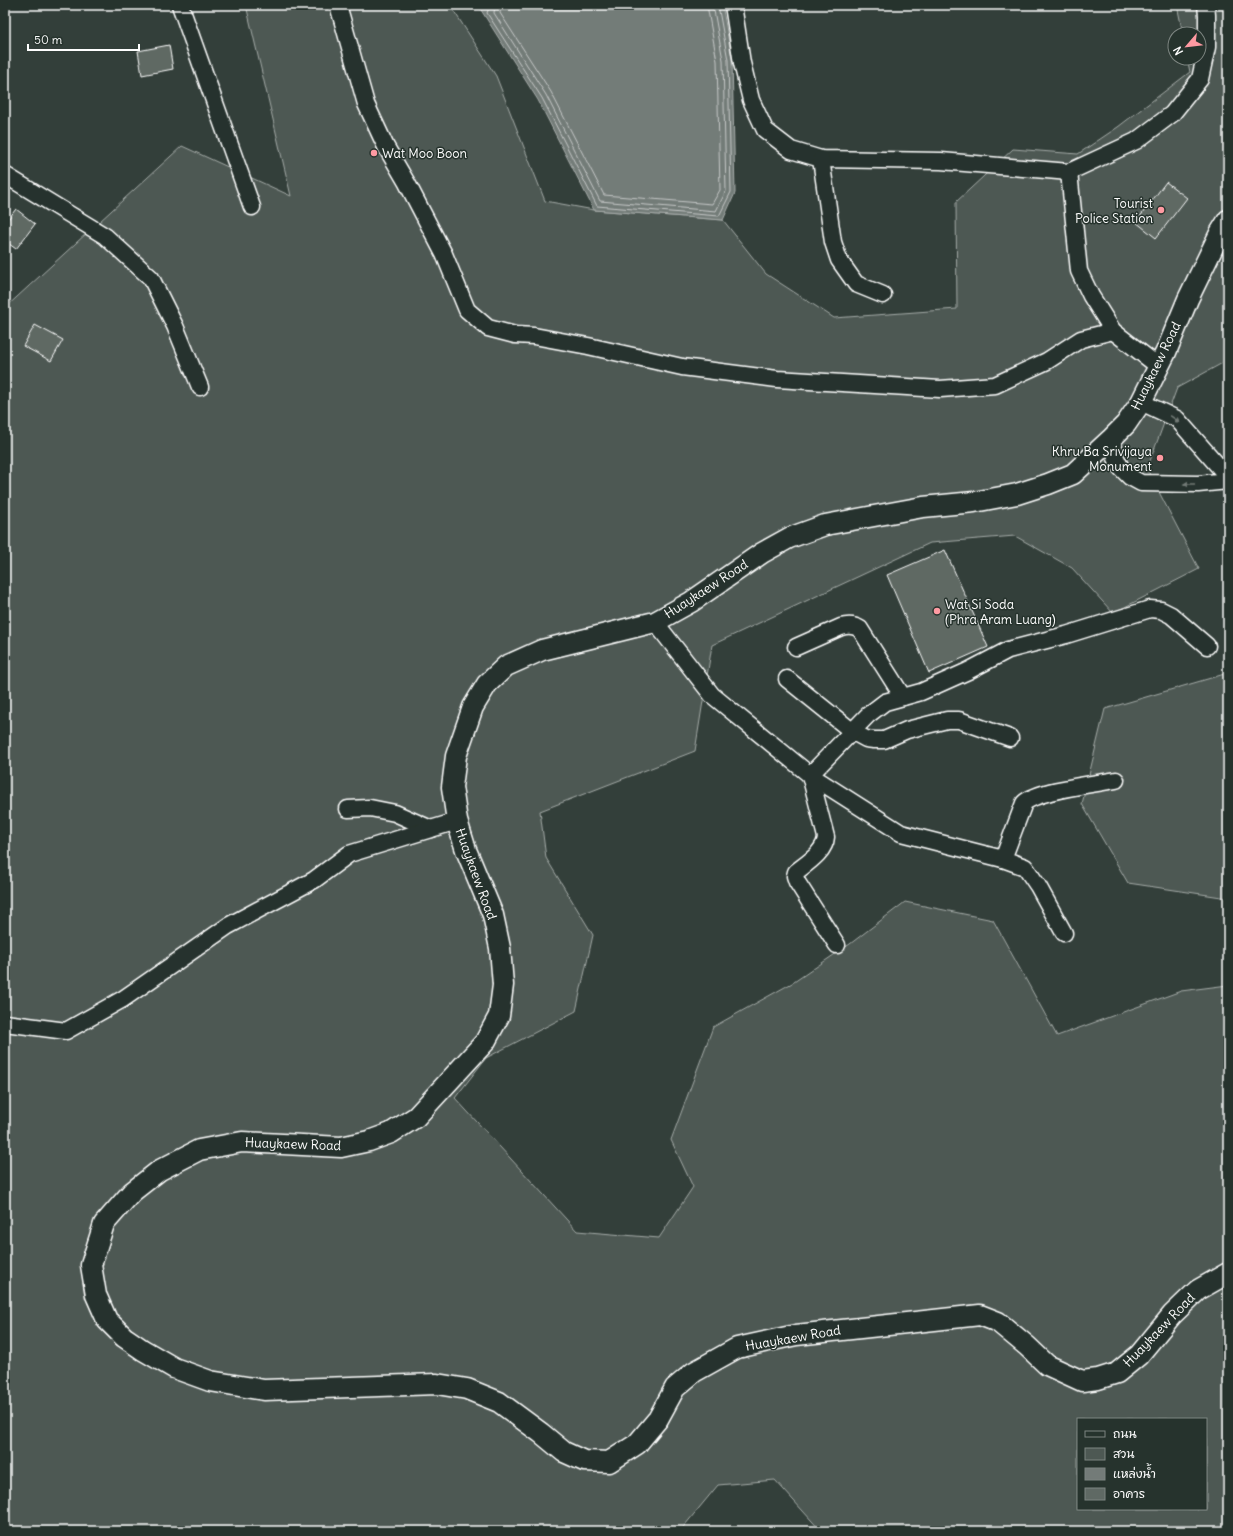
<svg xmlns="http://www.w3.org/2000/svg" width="1233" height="1536" viewBox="0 0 1233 1536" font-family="Delius,'Playpen Sans Thai',sans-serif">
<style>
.green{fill:#4d5853;stroke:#a6aca9;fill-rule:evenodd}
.water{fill:#737b78;stroke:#abb0ae}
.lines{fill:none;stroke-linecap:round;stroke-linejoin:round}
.shore{stroke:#c7cac9;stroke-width:1}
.building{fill:#5f6964;stroke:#fff}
.minor-casing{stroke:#fff;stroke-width:19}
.major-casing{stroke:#fff;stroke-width:23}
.minor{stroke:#26332d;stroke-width:16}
.major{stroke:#26332d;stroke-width:20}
.oneway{fill:#727a76}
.poi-dot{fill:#ff9aa2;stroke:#26332d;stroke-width:1.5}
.labels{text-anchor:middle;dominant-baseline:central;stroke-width:3;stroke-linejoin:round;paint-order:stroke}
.poi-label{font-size:13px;fill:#fff;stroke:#26332d;text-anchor:start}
.street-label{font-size:13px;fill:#fff;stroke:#26332d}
</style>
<rect width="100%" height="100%" fill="#333f3a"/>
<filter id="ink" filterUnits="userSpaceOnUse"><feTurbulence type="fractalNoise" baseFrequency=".025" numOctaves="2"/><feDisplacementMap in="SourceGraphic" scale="8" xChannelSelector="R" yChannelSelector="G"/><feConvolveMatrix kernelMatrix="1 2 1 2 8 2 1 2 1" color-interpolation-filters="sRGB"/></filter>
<g filter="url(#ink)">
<!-- green -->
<g class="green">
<path d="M 246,5 L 450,5 L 496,76 L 545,201 L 594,210 L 723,220 L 766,274 L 834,318 L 957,309 L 956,202 L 1013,149 L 1078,154 L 1118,127 L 1190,72 L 1187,58 L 1199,58 L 1199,34 L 1183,34 L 1177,5 L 1228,5 L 1228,360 L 1177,388 L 1147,469 L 1199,569 L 1113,613 L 1072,568 L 1015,536 L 930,543 L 712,645 L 695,751 L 540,811 L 546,858 L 593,935 L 576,1011 L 486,1058 L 455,1098 L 577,1231 L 659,1238 L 693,1187 L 671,1140 L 713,1027 L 794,982 L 850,944 L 905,902 L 993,920 L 1057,1036 L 1181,991 L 1228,985 L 1228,1531 L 821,1531 L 775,1480 L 718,1485 L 680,1531 L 5,1531 L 5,308 L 182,146 L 291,196 ZM 1078,1419 L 1206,1419 L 1206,1509 L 1078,1509 Z"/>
<polygon points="1228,673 1228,898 1128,883 1082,804 1105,709"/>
</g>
<!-- water -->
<polygon class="water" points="488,5 722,5 732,59 735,193 723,220 594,210 538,100 481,10"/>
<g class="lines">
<!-- shore -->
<g class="shore">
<polyline points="490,5 487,13 542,98 597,206 719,216 731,192 728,60 718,5"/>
<polyline points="495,5 494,13 546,95 600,201 716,211 726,191 723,60 713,5"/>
<polyline points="501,5 500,13 551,92 604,195 712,204 720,190 717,61 707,5"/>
</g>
</g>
<!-- building -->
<g class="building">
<polygon points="169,45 173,69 142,75 138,51"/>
<polygon points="1166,182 1187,198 1156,238 1136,222"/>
<polygon points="16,209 35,224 16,249 5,241 5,223"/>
<polygon points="35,325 63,340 51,361 23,346"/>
<polygon points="945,550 988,647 929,673 887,575"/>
</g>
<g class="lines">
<!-- minor casing -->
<g class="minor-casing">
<g id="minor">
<polyline points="180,5 252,207"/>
<polyline points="338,5 366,104 386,147 407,183 444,254 467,310 488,328 515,335 534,336 588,346 682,367 777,379 940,389 995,385 1047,361 1081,339 1113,331"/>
<polyline points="733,5 742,63 751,100 765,130 791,150 821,159 941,161 1069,172 1136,141 1172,114 1200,79 1207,47 1207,15 1206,5"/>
<polyline points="821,159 833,242 839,260 856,284 883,295"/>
<polyline points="1069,172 1079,271 1091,296 1113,331 1158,366"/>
<polyline points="5,175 105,236 151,278 175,326 200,387"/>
<polyline points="1141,402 1177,419 1228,477"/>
<polyline points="1112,438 1116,458 1121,468 1130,477 1141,483 1198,484 1228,481"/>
<polyline points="655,622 712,695 810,775 901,833 1003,859 1025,867 1038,886 1064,933"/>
<path d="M 796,647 L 841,627 C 848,625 854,625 860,629 L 903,697"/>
<polyline points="787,679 853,732 866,739 874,740 884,740 907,730 947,720 959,720 1010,738"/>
<polyline points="348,809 370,808 395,813 431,829"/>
<path d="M 1003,859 L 1024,803 C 1038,790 1094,784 1116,780"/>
<path d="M 837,945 L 797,882 L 795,876 L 796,872 C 807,863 825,852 826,837 L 810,775 L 868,715 L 885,702 L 921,692 L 968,671 L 1008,650 L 1066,635 L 1150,609 L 1161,610 L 1171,615 L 1207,646"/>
<polyline points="5,1023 66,1031 123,999 228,926 314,880 349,854 457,821"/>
</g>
</g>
<!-- major casing -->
<g class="major-casing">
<polyline id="major" points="1228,220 1220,233 1188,299 1166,352 1141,402 1126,424 1112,438 1073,474 1048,484 1017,494 974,502 923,507 825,525 789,538 762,553 691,602 655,622 542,650 506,666 487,684 473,707 456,756 452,787 457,821 466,850 493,915 500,948 503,985 499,1016 485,1042 416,1117 391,1133 369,1141 341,1147 242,1142 199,1150 160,1170 132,1192 104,1224 91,1265 96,1295 107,1320 124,1337 143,1350 174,1368 210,1381 264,1390 437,1384 467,1389 499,1402 541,1433 564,1452 584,1461 609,1462 637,1444 658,1419 675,1388 694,1372 737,1348 796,1335 980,1315 998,1322 1027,1346 1047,1365 1082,1381 1098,1379 1117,1373 1139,1355 1172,1315 1198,1290 1228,1273"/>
</g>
<!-- minor -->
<use href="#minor" class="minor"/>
<!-- major -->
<use href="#major" class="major"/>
</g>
<!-- one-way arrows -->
<defs><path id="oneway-solid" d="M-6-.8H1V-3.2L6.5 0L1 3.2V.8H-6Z"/></defs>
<g class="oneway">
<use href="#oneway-solid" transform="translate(1175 419) rotate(35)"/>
<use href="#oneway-solid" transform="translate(1189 484) rotate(180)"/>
</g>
</g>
<!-- markers -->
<g class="poi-dot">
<circle cx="374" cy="153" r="4"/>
<circle cx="1161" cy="210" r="4"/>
<circle cx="1160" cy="458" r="4"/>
<circle cx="937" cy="611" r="4"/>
</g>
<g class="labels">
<!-- poi labels -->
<g class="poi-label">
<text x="382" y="153">Wat Moo Boon</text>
<text x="1153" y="203" text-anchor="end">Tourist<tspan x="1153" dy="15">Police Station</tspan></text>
<text x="1152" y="451" text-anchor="end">Khru Ba Srivijaya<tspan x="1152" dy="15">Monument</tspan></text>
<text x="945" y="604">Wat Si Soda<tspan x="945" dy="15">(Phra Aram Luang)</tspan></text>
</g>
<!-- street labels -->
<g class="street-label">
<text transform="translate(1156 366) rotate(-64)">Huaykaew Road</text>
<text transform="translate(706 589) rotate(-33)">Huaykaew Road</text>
<text transform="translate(476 874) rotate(70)">Huaykaew Road</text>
<text transform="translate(293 1144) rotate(2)">Huaykaew Road</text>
<text transform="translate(1159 1330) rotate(-46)">Huaykaew Road</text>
<text transform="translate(793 1338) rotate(-10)">Huaykaew Road</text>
</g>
</g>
<!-- margin -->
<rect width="1233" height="1536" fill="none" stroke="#26332d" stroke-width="20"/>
<rect x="10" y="10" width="1213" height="1516" fill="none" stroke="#fff" stroke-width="1.5" filter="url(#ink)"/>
<!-- legend -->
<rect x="1077" y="1418" width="130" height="92" fill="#26332d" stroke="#7d8581"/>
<rect x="1085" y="1431" width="20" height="6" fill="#26332d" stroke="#7d8581"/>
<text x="1113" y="1438" font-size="12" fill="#ffffff">ถนน</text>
<rect x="1085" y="1448" width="20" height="12" fill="#4d5853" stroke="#7d8581"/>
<text x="1113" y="1458" font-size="12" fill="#ffffff">สวน</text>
<rect x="1085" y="1468" width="20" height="12" fill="#737b78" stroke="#7d8581"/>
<text x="1113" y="1478" font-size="12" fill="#ffffff">แหล่งน้ำ</text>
<rect x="1085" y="1488" width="20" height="12" fill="#5f6964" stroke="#7d8581"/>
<text x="1113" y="1498" font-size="12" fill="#ffffff">อาคาร</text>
<!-- north arrow -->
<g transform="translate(1187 46) rotate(242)"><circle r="19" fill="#26332d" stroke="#7d8581"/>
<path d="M0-3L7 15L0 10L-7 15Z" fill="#ff9aa2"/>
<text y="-6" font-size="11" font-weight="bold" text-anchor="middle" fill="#ffffff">N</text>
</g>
<!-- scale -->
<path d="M28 44v6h111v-6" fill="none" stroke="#ffffff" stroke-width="2"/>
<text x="34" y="44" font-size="12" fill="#ffffff" stroke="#26332d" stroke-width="3" paint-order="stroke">50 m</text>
</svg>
